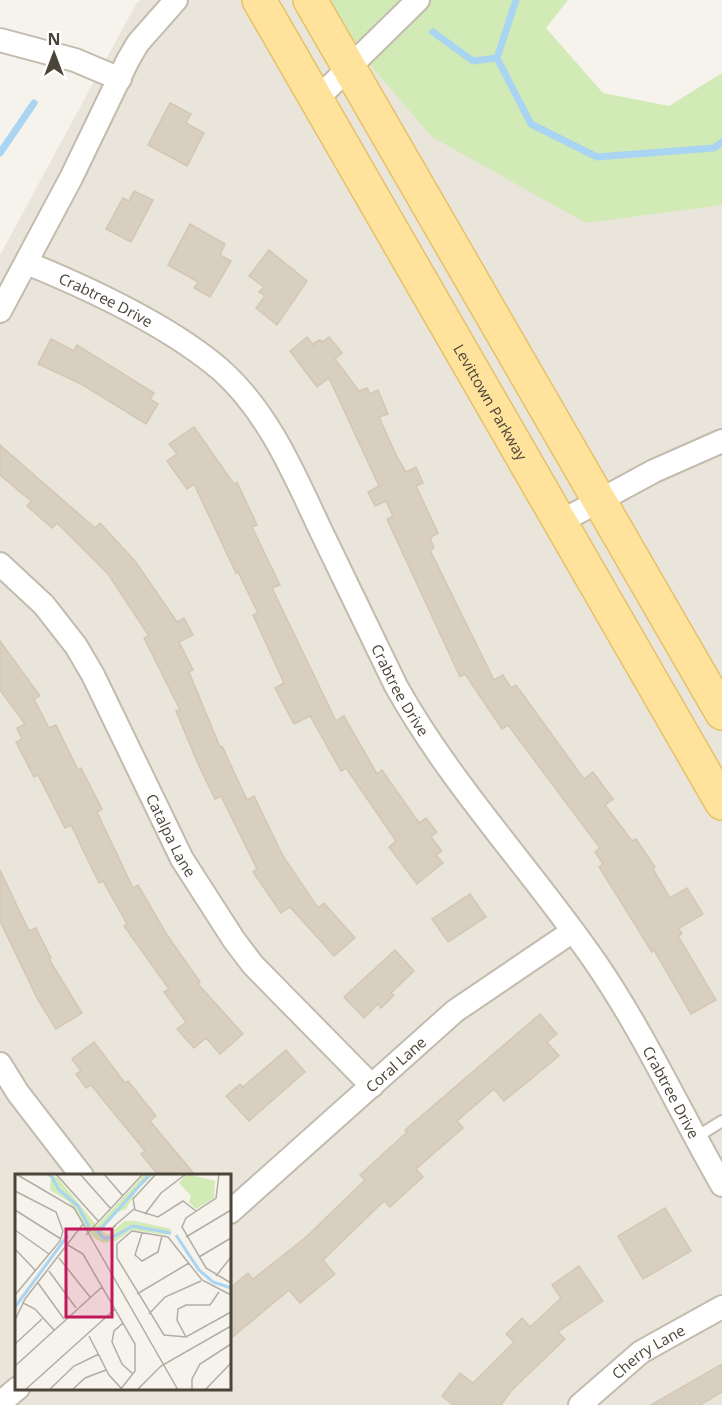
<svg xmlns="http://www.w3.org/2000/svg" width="722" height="1405" viewBox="0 0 722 1405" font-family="'Open Sans',sans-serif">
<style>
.residential{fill:#eae5da;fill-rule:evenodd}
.green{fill:#d2eab5}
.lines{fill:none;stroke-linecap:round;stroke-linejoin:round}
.stream{stroke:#a9d4f2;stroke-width:7}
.building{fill:#d8cfc1;stroke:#d3c7b4;stroke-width:1.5}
.service-casing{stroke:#c2bbae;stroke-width:14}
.minor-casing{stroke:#c2bbae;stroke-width:26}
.primary-casing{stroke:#e6c16a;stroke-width:36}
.service{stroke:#fff;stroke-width:10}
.minor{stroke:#fff;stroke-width:22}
.primary{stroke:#ffe39c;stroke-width:33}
.labels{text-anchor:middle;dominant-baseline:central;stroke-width:5;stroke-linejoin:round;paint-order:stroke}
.street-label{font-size:15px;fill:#4b4439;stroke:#fff}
.inset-river{fill:none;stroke:#a9d4f2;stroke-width:3}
.inset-road{fill:none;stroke:#b2ada4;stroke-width:1.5}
.view{fill:#c2185b;fill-opacity:0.15;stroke:#c2185b;stroke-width:3}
.inset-edge{fill:none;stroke:#4b4439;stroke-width:3}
</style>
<rect width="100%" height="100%" fill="#f6f3ec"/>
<!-- residential -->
<path class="residential" d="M 141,0 L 388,0 L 722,186 L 722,1405 L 0,1405 L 0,255 L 136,4 ZM 16,1176 L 230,1176 L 230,1388 L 16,1388 Z"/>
<!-- green -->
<polygon class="green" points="328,0 568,0 546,28 603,93 669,106 722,73 722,205 586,223 432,137 372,67"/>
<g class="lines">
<!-- stream -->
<g class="stream">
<polyline points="516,0 497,58 531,124 597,157 714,148 722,142"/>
<polyline points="433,32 473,61 497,58"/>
<polyline points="0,153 34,103"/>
</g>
</g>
<!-- building -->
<g class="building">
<polygon points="170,103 191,114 186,123 204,133 187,166 148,145"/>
<polygon points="134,191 153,200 131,242 106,229 123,198 129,201"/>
<polygon points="190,224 225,244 220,255 231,261 210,297 194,288 198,282 168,265"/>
<polygon points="269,250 307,281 277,325 256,308 265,296 259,292 264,287 249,276"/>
<polygon points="307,337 315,347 314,343 320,340 322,342 329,337 342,353 335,359 359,391 367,388 370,394 378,390 388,414 379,417 397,457 406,472 416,467 423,483 416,486 438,533 430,538 434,548 430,550 494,680 503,675 511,688 516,685 584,779 593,772 613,799 605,805 632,841 636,839 655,867 653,869 670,898 687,888 703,914 679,928 682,934 678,936 716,1000 691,1014 654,950 652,952 599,867 603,864 595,852 600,848 508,725 502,729 465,674 460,677 387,519 393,516 386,501 375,506 368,492 379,486 329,378 317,387 290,351"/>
<polygon points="51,339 74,351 77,345 154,393 150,399 158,404 146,424 83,385 38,364"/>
<polygon points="194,427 234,484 237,482 257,525 252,527 280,585 272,588 336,721 344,716 377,774 382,770 419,823 426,818 437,832 431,837 442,851 436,855 443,863 417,884 389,847 396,841 346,768 341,771 310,716 294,724 275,688 284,683 253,615 258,613 238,572 236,573 194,484 187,489 167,461 177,454 169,444"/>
<polygon points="0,445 95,528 100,523 135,561 177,622 184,618 193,635 179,642 193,670 189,672 220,747 222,746 247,800 254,796 283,856 318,908 324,903 355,938 334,956 290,907 281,913 253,872 257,869 221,796 215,799 198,764 176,711 180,710 144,638 149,636 108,574 57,523 52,528 27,506 31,501 0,475"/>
<polygon points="0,641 40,696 34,699 49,728 56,725 78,770 81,768 102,809 97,812 133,888 138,885 167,935 200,982 198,984 243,1034 220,1054 206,1038 194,1048 177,1029 186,1022 164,992 169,989 124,926 127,924 103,881 99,883 71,825 65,828 38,775 34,777 16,742 22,739 17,728 25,724 0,690"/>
<polygon points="0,870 29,931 36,928 51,958 49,959 82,1013 56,1029 38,1000 0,921"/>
<polygon points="470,894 486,917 448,942 432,919"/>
<polygon points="395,950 414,971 391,993 394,995 381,1008 378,1004 364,1018 344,997"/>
<polygon points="540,1014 557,1034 547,1042 559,1056 504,1101 494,1089 457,1121 463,1128 416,1169 423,1177 390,1207 384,1201 323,1260 335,1274 300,1303 289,1290 230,1339 230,1288 248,1273 253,1279 305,1238 365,1180 360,1175 407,1132 405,1130"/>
<polygon points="94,1042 125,1083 128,1081 156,1116 150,1121 196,1176 159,1176 141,1154 145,1151 91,1085 86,1088 76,1074 81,1071 72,1059"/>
<polygon points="286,1050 305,1072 249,1121 226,1096 240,1084 243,1087"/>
<polygon points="665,1208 691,1251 643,1279 618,1236"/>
<polygon points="579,1266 603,1301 558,1332 565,1339 512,1390 501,1405 453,1405 442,1396 460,1373 473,1383 514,1342 506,1334 522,1318 530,1327 561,1298 552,1285"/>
<polygon points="722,1364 722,1392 700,1405 651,1405"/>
</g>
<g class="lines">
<!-- service casing -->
<g class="service-casing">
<polyline id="service" points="695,1138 722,1121"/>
</g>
<!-- minor casing -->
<g class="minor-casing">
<g id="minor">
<polyline points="0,40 75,60 120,79"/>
<polyline points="316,100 418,0"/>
<path id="s1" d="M 27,263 C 88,288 171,327 221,370 C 269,413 294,474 321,531 C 346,583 371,634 396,686 C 452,786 531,869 596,963 C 644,1033 680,1112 722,1185"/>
<polyline points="0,311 71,178 128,60 138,43 176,0"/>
<polyline points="560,522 654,471 722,441"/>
<path id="s2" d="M 0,564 L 44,605 L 76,646 L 93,675 L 182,859 L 234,940 L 253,965 L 372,1086"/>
<polyline points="0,1064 18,1093 82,1176"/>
<path id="s3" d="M 230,1212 L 455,1011 L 573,931"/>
<polyline points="0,1403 18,1388"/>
<path id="s4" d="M 580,1405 L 641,1352 L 722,1307"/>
</g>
</g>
<!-- primary casing -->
<g class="primary-casing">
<g id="primary">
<path id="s5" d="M 259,0 L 722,803"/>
<polyline points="310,0 722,713"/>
</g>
</g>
<!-- service -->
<use href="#service" class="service"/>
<!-- minor -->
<use href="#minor" class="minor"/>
<!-- primary -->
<use href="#primary" class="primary"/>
</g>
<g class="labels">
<!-- street labels -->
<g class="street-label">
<text stroke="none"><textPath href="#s1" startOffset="87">Crabtree Drive</textPath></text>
<text stroke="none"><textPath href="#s5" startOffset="464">Levittown Parkway</textPath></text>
<text stroke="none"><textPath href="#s1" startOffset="591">Crabtree Drive</textPath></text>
<text stroke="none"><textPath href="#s2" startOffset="324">Catalpa Lane</textPath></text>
<text stroke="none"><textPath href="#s3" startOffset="222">Coral Lane</textPath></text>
<text stroke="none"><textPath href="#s1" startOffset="1077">Crabtree Drive</textPath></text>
<text stroke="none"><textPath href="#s4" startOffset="87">Cherry Lane</textPath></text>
</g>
</g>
<!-- overview -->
<g transform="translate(15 1174)">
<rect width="216" height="216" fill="#f6f3ec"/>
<path d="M 28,0 L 42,3 L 82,52 L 130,0 L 139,0 L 122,16 L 111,35 L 103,38 L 86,56 L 93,61 L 110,47 L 120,47 L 156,55 L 154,61 L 116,56 L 101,67 L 88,69 L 78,63 L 53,27 L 35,16 L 36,4 ZM 172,0 L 200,7 L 199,24 L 181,35 L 174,28 L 176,22 L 164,9 Z" fill="#d2eab5"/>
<path class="inset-river" d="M 35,0 L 44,16 L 63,32 L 74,53M 135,0 L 83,58 L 89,64 L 96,64 L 118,52 L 156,59M 161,61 L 184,96 L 198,108 L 216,114M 0,133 L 53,61"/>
<path class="inset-road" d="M 1,0 L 59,34 L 163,216M 41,0 L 84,48M 65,0 L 96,35M 89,0 L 108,22M 141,0 L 118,25 L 120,36 L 143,43 L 168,27 L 181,37M 204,0 L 201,24 L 171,44 L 167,53 L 191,94 L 216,109M 0,17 L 41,38 L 48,57 L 45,67 L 0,121M 0,36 L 46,65M 130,40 L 146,19 L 171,0M 101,52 L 98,53 L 119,35M 0,56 L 34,80M 127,59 L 120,81 L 127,87 L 143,78 L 147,62M 71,61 L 128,0M 171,63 L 216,36M 53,71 L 68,80 L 120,170 L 120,197 L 105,216M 0,75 L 20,96M 184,83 L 216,64M 44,84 L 75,123M 34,97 L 61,134M 201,102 L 216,83M 23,109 L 49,145M 122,120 L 174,89M 216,121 L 187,106 L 153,63 L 117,57 L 102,70 L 102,84 L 149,161 L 171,163 L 216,138M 8,129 L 20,135 L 39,156M 134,140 L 150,123 L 186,107M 0,146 L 10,125 L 68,50M 108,149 L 99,157 L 97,168 L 107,190 L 118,200M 74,162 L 94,201 L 106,214M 171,163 L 162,146 L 163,135 L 171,131 L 195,131 L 204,118M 0,170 L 27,145M 0,192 L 87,113M 10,216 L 100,135M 34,216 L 59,192 L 84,180M 57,216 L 70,204 L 91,196M 122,216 L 146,192 L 216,152M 177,216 L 177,205 L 185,190 L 216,170M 190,216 L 216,189"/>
<path class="view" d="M 51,55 L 97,55 L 97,143 L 51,143 Z"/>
<rect width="216" height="216" class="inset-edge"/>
</g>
<!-- north arrow -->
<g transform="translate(54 54)" stroke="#ffffff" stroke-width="4.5" paint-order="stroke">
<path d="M0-4.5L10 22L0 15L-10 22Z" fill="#4b4439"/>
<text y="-9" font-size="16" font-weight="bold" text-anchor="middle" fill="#4b4439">N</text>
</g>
</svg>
